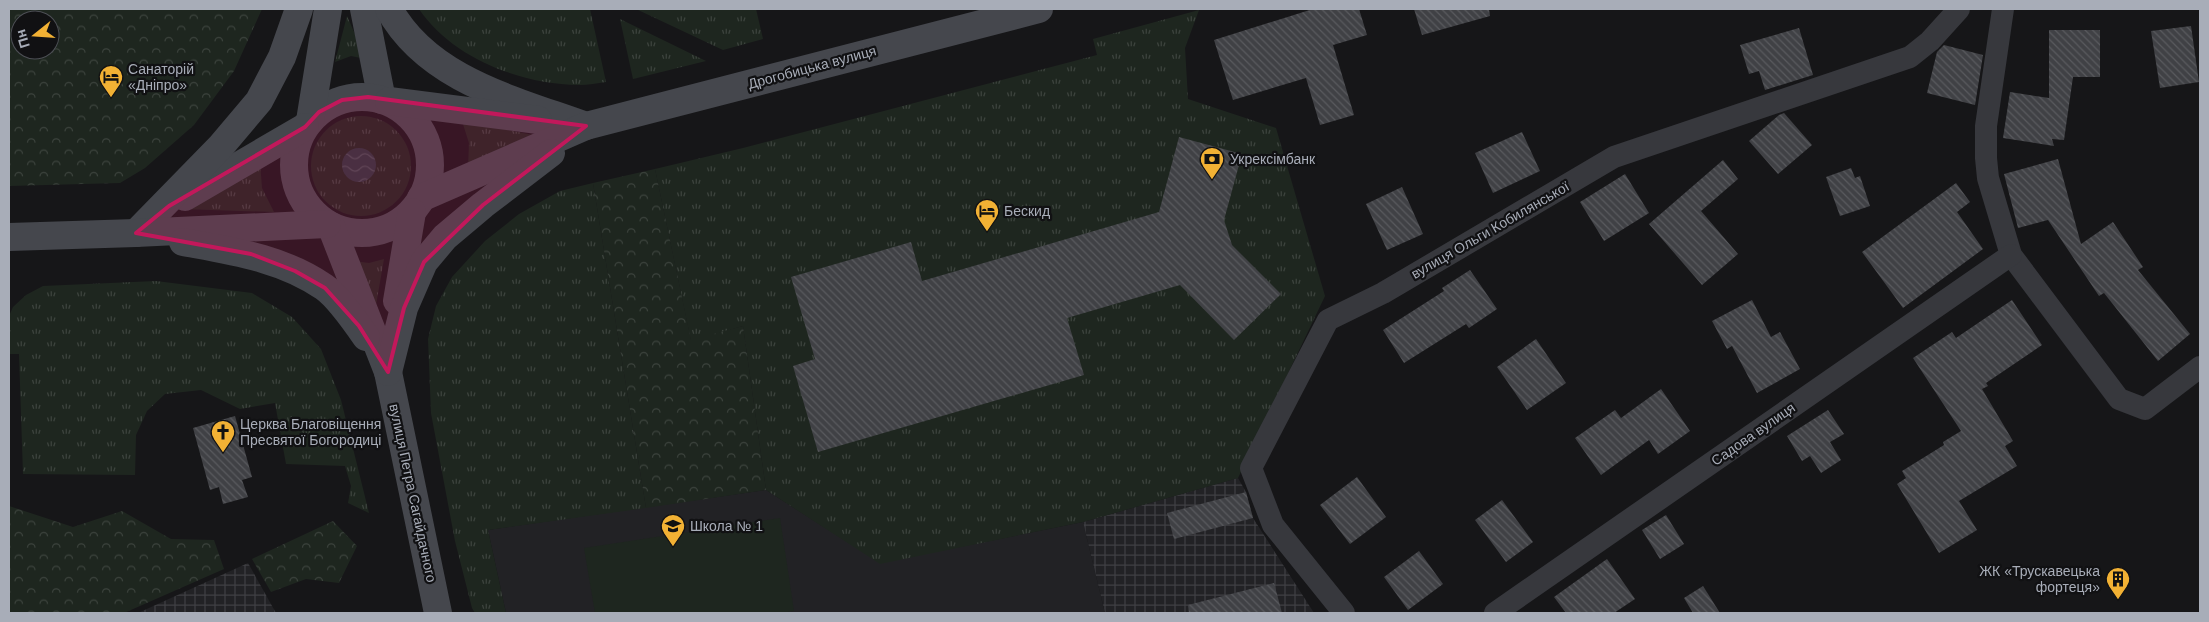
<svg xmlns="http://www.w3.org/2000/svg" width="2209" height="622" viewBox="0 0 2209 622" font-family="Arial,sans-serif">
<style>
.built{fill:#222225}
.industrial{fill:url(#industrial-grid)}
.grass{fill:url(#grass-tufts)}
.forest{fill:url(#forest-crowns);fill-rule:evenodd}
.pitch{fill:#1e261f}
.water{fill:url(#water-waves)}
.building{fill:url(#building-back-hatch)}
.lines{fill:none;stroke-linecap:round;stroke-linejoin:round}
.street{stroke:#37383d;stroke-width:22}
.secondary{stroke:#45474d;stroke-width:28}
.marked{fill:#c2185b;fill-opacity:0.2;stroke:#c2185b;stroke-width:4;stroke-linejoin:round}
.labels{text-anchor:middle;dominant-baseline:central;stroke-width:4.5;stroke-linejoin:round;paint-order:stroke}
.street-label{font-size:14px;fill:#a8adb8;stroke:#111113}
.poi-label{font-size:14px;fill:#a8adb8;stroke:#111113;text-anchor:start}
</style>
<defs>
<pattern id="industrial-grid" width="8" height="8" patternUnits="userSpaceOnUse" patternTransform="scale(1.25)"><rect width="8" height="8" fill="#222225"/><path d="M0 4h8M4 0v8" fill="none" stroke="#3f3f43"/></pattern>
<pattern id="grass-tufts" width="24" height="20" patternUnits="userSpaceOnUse" patternTransform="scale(1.25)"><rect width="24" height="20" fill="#1e261f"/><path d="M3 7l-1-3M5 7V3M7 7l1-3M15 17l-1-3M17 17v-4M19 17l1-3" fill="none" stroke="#3c433d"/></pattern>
<pattern id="forest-crowns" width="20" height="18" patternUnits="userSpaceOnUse" patternTransform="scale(1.25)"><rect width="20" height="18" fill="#1e261f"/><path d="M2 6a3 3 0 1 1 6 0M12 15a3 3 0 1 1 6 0" fill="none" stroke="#3c433d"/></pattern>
<pattern id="water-waves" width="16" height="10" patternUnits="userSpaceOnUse" patternTransform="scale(1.25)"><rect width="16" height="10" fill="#2c353c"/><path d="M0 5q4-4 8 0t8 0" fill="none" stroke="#485056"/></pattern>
<pattern id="building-back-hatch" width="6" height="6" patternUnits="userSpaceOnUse" patternTransform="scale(1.25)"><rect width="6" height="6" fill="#404145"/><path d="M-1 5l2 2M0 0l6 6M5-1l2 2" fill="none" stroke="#595a5e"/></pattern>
</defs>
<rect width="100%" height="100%" fill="#161618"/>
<!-- built -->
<polygon class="built" points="766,490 880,563 1083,522 1105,613 506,613 488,530"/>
<!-- industrial -->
<g class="industrial">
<polygon points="1238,478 1246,492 1253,518 1314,613 1105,613 1083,522"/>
<polygon points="248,563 276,613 138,613"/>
</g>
<!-- grass -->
<g class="grass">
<path d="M 419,9 L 590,9 L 606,82 C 597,83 588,85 579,85 C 521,84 453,59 419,9 Z"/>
<polygon points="636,9 756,9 763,39 723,50"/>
<polygon points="1199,10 1185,48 1188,99 1276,128 1325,296 1238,478 1083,522 880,564 766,490 743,326 691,341 655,169 743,148 1097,55 1093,39"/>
<polygon points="347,16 366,59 351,56 335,62"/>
<polygon points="620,19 706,61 633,79"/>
<circle cx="361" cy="166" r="50"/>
<polygon points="462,121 533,135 468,168 469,143"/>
<polygon points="260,162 262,188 274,212 182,209"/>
<polygon points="593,183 646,508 488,530 506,613 475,613 472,608 455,541 431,413 428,339 436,306 452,277 485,241 519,214 560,191"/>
<polygon points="384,259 376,305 354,261 369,263"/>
<polygon points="156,281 252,293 292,317 321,349 341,400 369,513 348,503 351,486 345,466 286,464 275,403 240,409 201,390 165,394 147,411 136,435 135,475 23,474 19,354 9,354 9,316 13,307 26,295 43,286"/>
</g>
<!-- forest -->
<g class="forest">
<path d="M 9,9 L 262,9 L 234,71 L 194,125 L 145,168 L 120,183 L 9,186 ZM 20,20 L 50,20 L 50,50 L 20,50 Z"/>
<polygon points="655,169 691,340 743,326 766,490 646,508 593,183"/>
<polygon points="9,506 73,527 122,511 171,539 214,540 224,569 124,613 9,613"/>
<polygon points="333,521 357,546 339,583 306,579 271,592 252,559"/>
</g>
<!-- pitch -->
<polygon class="pitch" points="780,518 794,611 782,613 595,613 584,548"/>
<!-- water -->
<circle class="water" cx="359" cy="165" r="17"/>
<!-- building -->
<g class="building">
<polygon points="1313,9 1359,9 1367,35 1333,45 1354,115 1320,125 1306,78 1233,100 1214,40"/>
<polygon points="1414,9 1489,9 1490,16 1422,35"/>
<polygon points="2191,26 2199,82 2160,88 2151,31"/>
<polygon points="1799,28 1813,75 1765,90 1759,71 1749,74 1740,45"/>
<polygon points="2049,30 2100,30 2100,77 2073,77 2064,140 2052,139 2054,146 2003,138 2010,92 2049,98"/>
<polygon points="1944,45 1983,55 1975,105 1927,93 1937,52"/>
<polygon points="1784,113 1812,145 1778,174 1749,141 1779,115"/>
<polygon points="1522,132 1540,171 1493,193 1475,153"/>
<polygon points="1179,137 1242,154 1224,220 1232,245 1281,294 1234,340 1180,285 1067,318 1084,375 818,452 793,366 815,359 791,277 911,242 922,281 1159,212"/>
<polygon points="2058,159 2081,244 2113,222 2143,267 2138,270 2190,334 2158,361 2104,293 2099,296 2048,220 2018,228 2004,174"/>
<polygon points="1723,160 1738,179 1701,211 1738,254 1702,285 1649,224"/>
<polygon points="1851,168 1855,178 1860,176 1870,206 1840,216 1826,177"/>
<polygon points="1625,174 1649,213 1604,241 1580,202"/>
<polygon points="1956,183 1970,202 1957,212 1983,249 1903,308 1862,252"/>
<polygon points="1402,187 1423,234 1387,250 1366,204"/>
<polygon points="1470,270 1497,309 1469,328 1466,324 1404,363 1383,330 1444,291 1442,288"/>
<polygon points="1752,300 1771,337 1780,332 1800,369 1757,393 1732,346 1727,349 1712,321"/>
<polygon points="2012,300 2042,345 1986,383 1988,386 1982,389 2013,441 2005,446 2017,466 1959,501 1977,530 1939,553 1897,484 1906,478 1902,471 1944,445 1943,442 1961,431 1913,358 1952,332 1956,338"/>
<polygon points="1536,339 1566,383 1527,410 1497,367"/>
<polygon points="1661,389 1690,431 1658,454 1649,440 1601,475 1575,438 1615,410 1621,418"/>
<polygon points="1828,410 1844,434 1830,442 1841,460 1821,473 1810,456 1802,461 1787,436"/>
<polygon points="235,416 252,477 242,480 248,497 223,504 219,487 210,490 193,428"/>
<polygon points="1357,477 1386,517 1350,544 1320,505"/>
<polygon points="1246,492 1253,518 1174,539 1167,513"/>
<polygon points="1502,500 1533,542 1506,562 1475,520"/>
<polygon points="1666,515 1684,544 1660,559 1642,530"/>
<polygon points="1419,551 1443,584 1408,610 1384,577"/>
<polygon points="1607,559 1635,599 1614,613 1566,613 1554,597"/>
<polygon points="1274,583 1282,613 1189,613 1188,605"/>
<polygon points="1703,586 1720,613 1693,613 1684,598"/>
</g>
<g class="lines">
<!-- street -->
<g class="street">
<polyline points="2003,9 1986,126 1986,158 1988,178 2011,255 2119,399 2145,409 2200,367"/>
<polyline points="1344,613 1273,525 1251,468 1328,320 1383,293 1614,157 1910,57 1930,41 1959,9"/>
<polyline points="1495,613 2011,255"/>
</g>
<!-- secondary -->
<g class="secondary">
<polyline points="364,9 382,100"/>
<path d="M 389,9 C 428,80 515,100 586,126"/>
<circle cx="362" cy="165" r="68"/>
<polyline points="389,101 538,120"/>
<polyline points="310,121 328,9"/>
<polyline points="185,197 305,127"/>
<polyline points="421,198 586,126 1039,9"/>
<polyline points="331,226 388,372 438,613"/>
<polyline points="136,233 221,146 259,101 282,57 299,9"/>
<polyline points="9,237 136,233 327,224"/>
<path d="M 183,242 C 232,251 282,258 324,287 C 337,296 357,324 366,337"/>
<polyline points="397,301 412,212"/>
<polyline points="388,372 404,308 424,262 445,237 483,205 551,153"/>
</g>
</g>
<!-- marked area -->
<path class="marked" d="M 368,97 L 586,126 L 483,205 L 424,262 L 404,308 L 388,372 L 359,326 L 325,288 L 295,271 L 251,254 L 136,233 L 169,206 L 305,127 L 319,112 L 342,100 Z"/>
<!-- icons -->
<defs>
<g id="hotel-pin" transform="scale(1.25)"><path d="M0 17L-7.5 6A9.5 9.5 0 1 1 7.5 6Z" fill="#f2b134" stroke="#111113"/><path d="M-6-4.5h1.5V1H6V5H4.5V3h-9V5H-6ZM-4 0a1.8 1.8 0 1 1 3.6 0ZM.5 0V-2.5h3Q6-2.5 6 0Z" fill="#111"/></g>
<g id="bank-pin" transform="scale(1.25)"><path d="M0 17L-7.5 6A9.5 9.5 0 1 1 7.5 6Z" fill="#f2b134" stroke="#111113"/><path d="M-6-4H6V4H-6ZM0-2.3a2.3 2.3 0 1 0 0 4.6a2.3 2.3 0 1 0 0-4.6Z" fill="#111"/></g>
<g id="church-pin" transform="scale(1.25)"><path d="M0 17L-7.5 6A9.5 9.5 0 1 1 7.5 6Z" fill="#f2b134" stroke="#111113"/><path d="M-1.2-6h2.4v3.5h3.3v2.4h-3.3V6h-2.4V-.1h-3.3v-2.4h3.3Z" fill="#111"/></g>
<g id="school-pin" transform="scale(1.25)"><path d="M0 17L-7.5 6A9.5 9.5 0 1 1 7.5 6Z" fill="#f2b134" stroke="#111113"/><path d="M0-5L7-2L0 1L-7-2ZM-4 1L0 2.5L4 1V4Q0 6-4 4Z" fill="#111"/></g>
<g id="building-pin" transform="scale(1.25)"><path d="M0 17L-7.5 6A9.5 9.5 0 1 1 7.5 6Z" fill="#f2b134" stroke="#111113"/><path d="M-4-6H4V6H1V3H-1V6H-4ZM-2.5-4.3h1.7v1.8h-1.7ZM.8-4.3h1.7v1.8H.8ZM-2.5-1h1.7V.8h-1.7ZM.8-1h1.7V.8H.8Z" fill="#111"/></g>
</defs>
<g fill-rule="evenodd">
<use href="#hotel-pin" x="111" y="77"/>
<use href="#bank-pin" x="1212" y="159"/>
<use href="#hotel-pin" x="987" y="211"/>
<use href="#church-pin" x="223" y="432"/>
<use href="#school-pin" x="673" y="526"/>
<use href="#building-pin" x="2118" y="579"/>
</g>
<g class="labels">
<!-- street labels -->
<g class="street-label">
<text transform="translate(812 67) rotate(-15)">Дрогобицька вулиця</text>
<text transform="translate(1490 230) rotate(-30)">вулиця Ольги Кобилянської</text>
<text transform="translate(1753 434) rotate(-35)">Садова вулиця</text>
<text transform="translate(413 493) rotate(78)">вулиця Петра Сагайдачного</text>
</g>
<!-- poi labels -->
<g class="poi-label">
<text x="128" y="69">Санаторій<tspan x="128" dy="16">«Дніпро»</tspan></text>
<text x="1230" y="159">Укрексімбанк</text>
<text x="1004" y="211">Бескид</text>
<text x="240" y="424">Церква Благовіщення<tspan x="240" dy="16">Пресвятої Богородиці</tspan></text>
<text x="690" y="526">Школа № 1</text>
<text x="2100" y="571" text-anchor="end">ЖК «Трускавецька<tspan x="2100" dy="16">фортеця»</tspan></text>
</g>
</g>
<!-- border -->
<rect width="2209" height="622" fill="none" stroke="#a8adb8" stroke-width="20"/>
<!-- north arrow -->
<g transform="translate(35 35) rotate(253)"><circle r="24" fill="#111113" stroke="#4d4f55"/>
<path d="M0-4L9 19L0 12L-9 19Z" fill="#f2b134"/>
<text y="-8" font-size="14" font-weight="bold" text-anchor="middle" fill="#a8adb8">Пн</text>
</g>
</svg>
